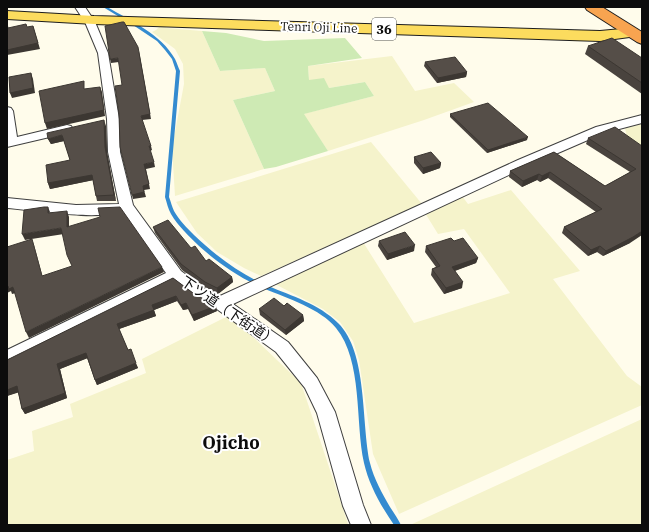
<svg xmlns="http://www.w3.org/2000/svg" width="649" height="532" viewBox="0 0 649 532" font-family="'IBM Plex Serif','Noto Sans JP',serif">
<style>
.farmland{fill:#f5f3cb}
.green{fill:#ceeab4}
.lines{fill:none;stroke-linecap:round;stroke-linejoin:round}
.stream{fill:#348bd0;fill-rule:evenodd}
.street-casing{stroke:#3f3f3f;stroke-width:2}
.primary-casing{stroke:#1d1d1d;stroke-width:2}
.highway-casing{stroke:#1d1d1d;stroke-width:2}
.street{fill:#fff;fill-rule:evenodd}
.primary{fill:#fcdc5e;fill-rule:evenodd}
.highway{fill:#f8a450;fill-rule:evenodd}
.wall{fill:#49433e}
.shaded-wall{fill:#3c3732}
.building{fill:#554e48;stroke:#3c3732}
.labels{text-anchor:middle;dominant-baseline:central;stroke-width:4;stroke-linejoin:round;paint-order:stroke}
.far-street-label{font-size:12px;fill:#0c0c0c;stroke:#fff}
.shield{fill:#fff;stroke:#555;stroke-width:1}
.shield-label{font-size:13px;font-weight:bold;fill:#0c0c0c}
.street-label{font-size:14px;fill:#0c0c0c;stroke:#fff}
.near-neighbourhood-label{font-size:18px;font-weight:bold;fill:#0c0c0c;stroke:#fff}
</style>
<rect width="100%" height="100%" fill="#fffceb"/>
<!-- farmland -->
<g class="farmland">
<polygon points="161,25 167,28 202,31 220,71 265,68 275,91 233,100 264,169 175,196 172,148 184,84 183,64 175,49 152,32 156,30"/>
<polygon points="392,56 415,91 454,83 474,102 424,120 328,151 303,114 374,96 365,82 329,88 309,80 308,66"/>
<polygon points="642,124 642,149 627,137 625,128"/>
<polygon points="371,142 422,204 261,276 244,268 217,252 197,233 176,202"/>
<polygon points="511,190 580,271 553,279 627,376 642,387 642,405 399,514 373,454 359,360 353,341 340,322 323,309 273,283 363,242 414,323 510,293 464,229 438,234 425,213 462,196 468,204"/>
<polygon points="230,315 301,383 348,524 345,525 7,525 7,460 34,451 32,431 73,417 70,404 146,373 142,359"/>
<polygon points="642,419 642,525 410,525"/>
</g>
<!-- green -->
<polygon class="green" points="202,31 226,33 264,41 345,38 362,58 308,66 309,80 324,78 329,88 365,82 374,96 304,114 328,151 276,167 264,169 233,100 275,91 265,68 220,71"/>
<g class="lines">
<!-- stream -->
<path class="stream" d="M 103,7 L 107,7 C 131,21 161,34 175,59 C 177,63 178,67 180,71 L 169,197 C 171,202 172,207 174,211 C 179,220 187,228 194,235 C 216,256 240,274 268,286 C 292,296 319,304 338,323 C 368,352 361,423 370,463 C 374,479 382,493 390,507 C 394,513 398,519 401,525 L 394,525 C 381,506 369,485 364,463 C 355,422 363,361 336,328 C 321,309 287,298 265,289 C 240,278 219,264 199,246 C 189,236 178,226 171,214 C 168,209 167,203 165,197 L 176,71 L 172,59 L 165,50 L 157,41 L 136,27 Z"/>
<!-- street casing -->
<g class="street-casing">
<g id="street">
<path d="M 75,7 L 85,7 L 95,22 L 108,53 L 119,119 L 120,152 L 133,205 L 181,271 L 205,289 L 220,296 L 518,160 L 596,127 L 642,115 L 642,123 L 604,133 L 528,166 L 233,304 L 288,342 L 317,378 L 335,412 L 363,505 L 371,525 L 351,525 L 343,506 L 317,413 L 305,388 L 276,352 L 214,307 L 195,297 L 175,282 L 7,365 L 7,350 L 166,273 L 122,211 C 99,221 34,210 7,208 L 7,198 L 76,205 L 119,204 L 108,152 L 107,119 L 98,53 L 85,22 Z"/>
<polygon points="7,107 11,108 13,111 17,137 67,125 71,126 73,129 71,132 7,147"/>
</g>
</g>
<!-- primary casing -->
<g class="primary-casing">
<polygon id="primary" points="7,11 94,16 600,31 632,28 637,30 640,33 637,36 600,41 94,24 7,19"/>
</g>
<!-- highway casing -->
<g class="highway-casing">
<polygon id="highway" points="585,7 602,7 642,32 642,44 637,42 587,10"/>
</g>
<!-- street -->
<use href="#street" class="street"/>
<!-- primary -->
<use href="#primary" class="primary"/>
<!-- highway -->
<use href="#highway" class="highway"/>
</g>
<!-- wall -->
<g class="wall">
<polygon points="588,46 642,58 642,94 585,54"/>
<polygon points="425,62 467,72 466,77 437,83 424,66"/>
<polygon points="450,114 527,140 487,153 450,117"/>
<polygon points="106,126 107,152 116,201 97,201 96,196 93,180 50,189 48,183 70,160 64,141 51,144 48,139"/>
<polygon points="588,138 642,146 630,243 603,256 597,252 588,256 562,233 564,227 596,212 548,178 540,182 537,180 522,187 509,177 510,171 554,152 605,186 630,172 586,144"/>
<polygon points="414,157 441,163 440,168 423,174 414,163"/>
<polygon points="153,227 191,248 206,261 232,277 233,282 218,294 206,288 182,270 155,233"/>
<polygon points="379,241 414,251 387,260 378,246"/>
<polygon points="454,241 478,258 476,263 455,271 462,288 444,294 431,275 432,269 436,267 425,252 426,246"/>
<polygon points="173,278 217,311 194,321 188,309 183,310 177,301 154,310 156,316 119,329 128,350 138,368 97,385 95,380 87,358 60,369 67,398 25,414 22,409 18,392 7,396 7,360"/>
<polygon points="284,306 303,315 304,321 286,335 260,315 259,309"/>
</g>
<!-- shaded-wall -->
<g class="shaded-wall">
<polygon points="33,26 40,49 7,55 7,50"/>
<polygon points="139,51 151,119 142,120 141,116"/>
<polygon points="118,58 119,62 111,63 110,59"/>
<polygon points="467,72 466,77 437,83 438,78"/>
<polygon points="31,73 33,79 35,93 12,98 10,93"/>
<polygon points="100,87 102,92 105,116 47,129 45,123"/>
<polygon points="104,120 106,126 107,152 116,201 114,195 105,147"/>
<polygon points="62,135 64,141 51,144 48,139"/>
<polygon points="528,137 527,140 487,153 488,150"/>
<polygon points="149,146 151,146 152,150 150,151"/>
<polygon points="154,162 155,167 146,169 150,189 144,190 146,197 133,199 132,195 143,186 144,164"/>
<polygon points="441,163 440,168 423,174 423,168"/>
<polygon points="550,172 548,178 540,182 542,176"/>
<polygon points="539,174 537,180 522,187 523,181"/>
<polygon points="92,175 94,180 50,189 48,183"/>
<polygon points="48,207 50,212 48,213"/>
<polygon points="67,211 69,217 69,232 67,227"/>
<polygon points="61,228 64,234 25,240 22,234"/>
<polygon points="642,231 642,235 630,243 603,256 606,251"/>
<polygon points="32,239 34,245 44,282 42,276"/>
<polygon points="415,245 414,251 387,260 388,254"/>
<polygon points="600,246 597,252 588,256 591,250"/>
<polygon points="478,258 476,263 451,272 452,267"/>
<polygon points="162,267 164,272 29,338 26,332"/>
<polygon points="232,277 233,282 218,294 217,288"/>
<polygon points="463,282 462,288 444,294 446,288"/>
<polygon points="7,286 8,286 13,287 16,293 12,294 11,291 7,293"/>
<polygon points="176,296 177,301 154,310 156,316 119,329 117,324 152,305"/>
<polygon points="186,303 188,309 183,310 181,305"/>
<polygon points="216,306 217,311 194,321 192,315"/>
<polygon points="303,315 304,321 286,335 285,330"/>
<polygon points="86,353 88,358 60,369 67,398 25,414 22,409 57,364"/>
<polygon points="136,363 138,368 97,385 95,380"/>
<polygon points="17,386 20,392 7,396 7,390"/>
</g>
<!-- building -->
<g class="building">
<polygon points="122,22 124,22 138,47 150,114 141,116 151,146 149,146 154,162 144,164 149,184 143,186 144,192 132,195 120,147 119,114 115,86 122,85 118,58 110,59 105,26"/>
<polygon points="7,24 8,28 26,24 27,27 33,26 38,43 7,50"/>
<polygon points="612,38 642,58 642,83 588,46"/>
<polygon points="455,57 467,72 438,78 425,62"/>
<polygon points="31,73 33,88 10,93 9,77"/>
<polygon points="84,81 84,89 100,87 104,110 45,123 39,91"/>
<polygon points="488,103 528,137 488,150 450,114"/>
<polygon points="104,120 105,147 114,195 96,196 92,175 48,183 46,165 70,160 62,135 48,139 47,133"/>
<polygon points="615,127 642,146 642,231 633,237 606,251 600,246 591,250 564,227 602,209 550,172 542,176 539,174 523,181 510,171 554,152 605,186 636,169 588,138"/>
<polygon points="431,152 441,163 423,168 414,157"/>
<polygon points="44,207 48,207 48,213 67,211 67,227 100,217 98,208 120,207 162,267 26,332 13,287 9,289 8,286 7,286 7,247 32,239 42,276 72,266 67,255 61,228 22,234 24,210"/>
<polygon points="168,220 191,248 195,246 206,261 209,259 232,277 217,288 205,282 181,264 153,227"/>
<polygon points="405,232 415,245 388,254 379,241"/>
<polygon points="451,238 454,241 463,238 478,258 452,267 463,282 446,288 432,269 440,266 426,246"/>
<polygon points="173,278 193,293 216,306 192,315 186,303 181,305 176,296 152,305 154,310 117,324 128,350 131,349 136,363 95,380 86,353 57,364 65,393 22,409 17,386 7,390 7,360"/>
<polygon points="274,298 284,306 287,303 303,315 285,330 259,309"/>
</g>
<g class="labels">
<!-- far-street labels -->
<g class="far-street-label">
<text transform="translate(319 27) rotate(2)">Tenri Oji Line</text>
</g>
<!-- shield labels -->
<rect class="shield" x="372" y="18" width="24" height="22" rx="3"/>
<g class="shield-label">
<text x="384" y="29">36</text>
</g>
<!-- street labels -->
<g class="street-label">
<text transform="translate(229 311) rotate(34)">下ツ道（下街道）</text>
</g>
<!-- near-neighbourhood labels -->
<g class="near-neighbourhood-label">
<text x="231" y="442">Ojicho</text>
</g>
</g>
<!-- border -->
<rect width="649" height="532" fill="none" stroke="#0c0c0c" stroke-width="16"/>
</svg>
